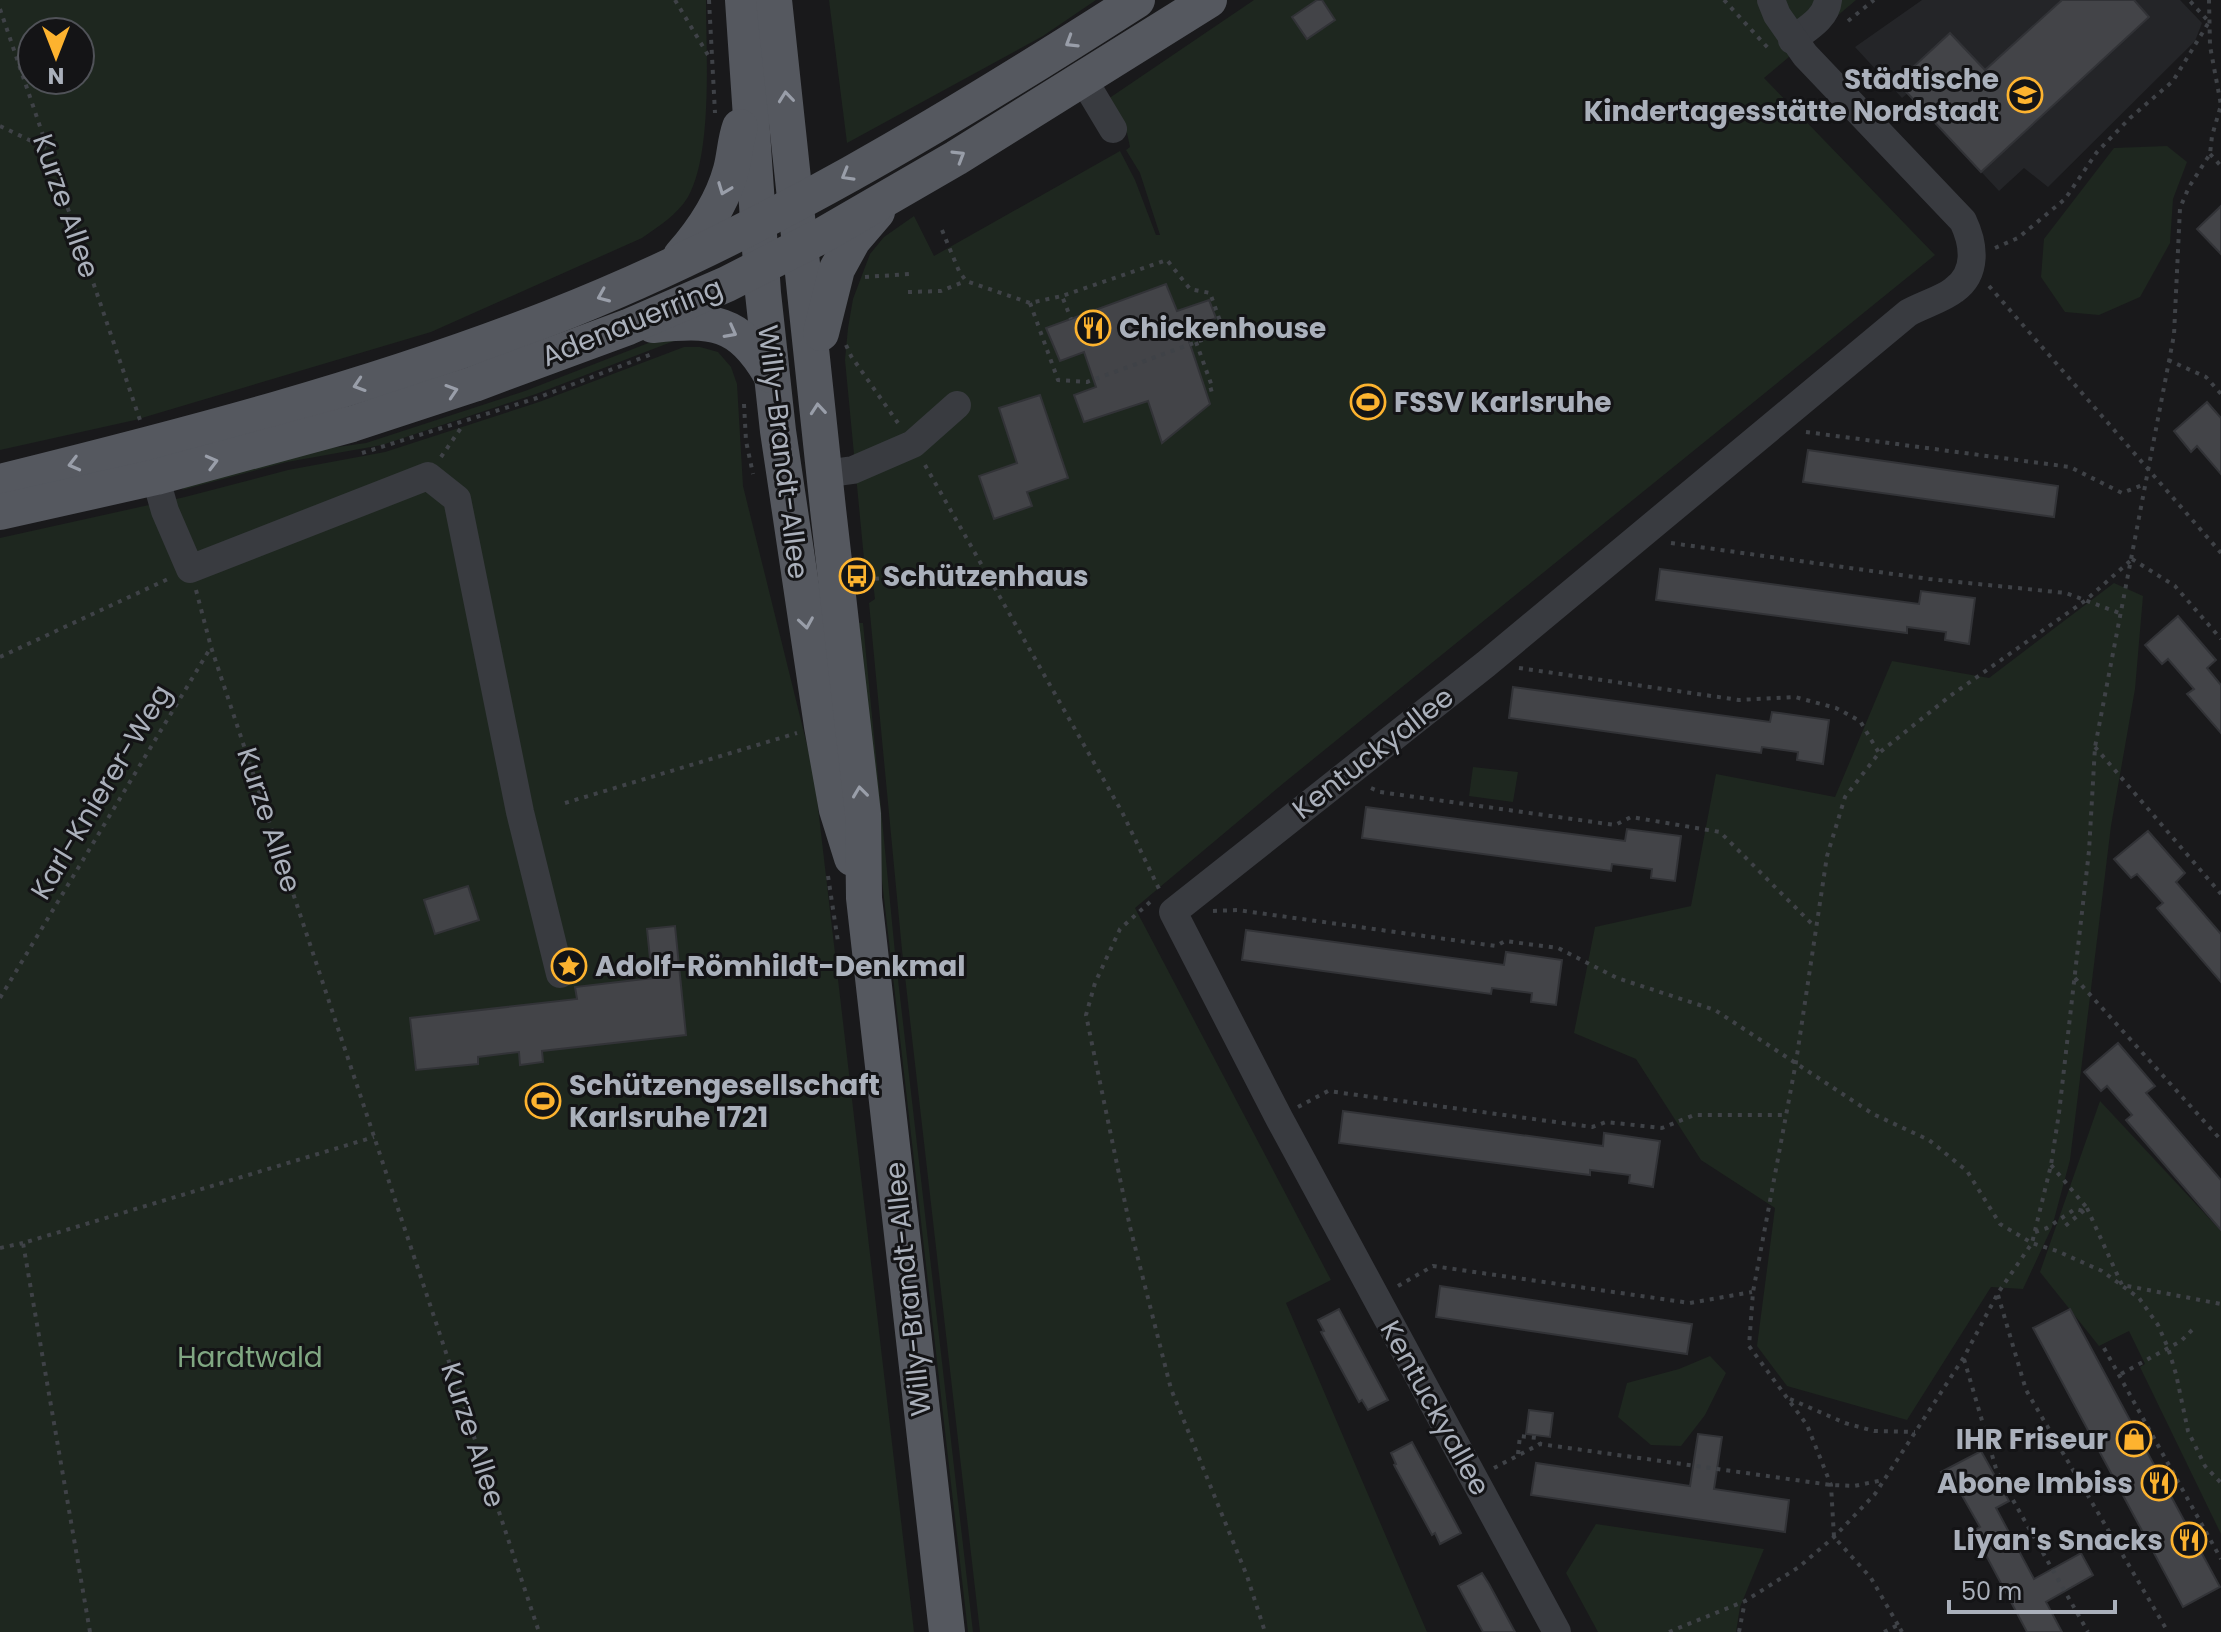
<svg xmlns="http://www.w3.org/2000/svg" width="2221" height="1632" viewBox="0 0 2221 1632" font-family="Poppins,sans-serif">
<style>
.built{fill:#242528}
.green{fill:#1e271f;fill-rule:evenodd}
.building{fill:#434448;stroke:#323337;stroke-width:2}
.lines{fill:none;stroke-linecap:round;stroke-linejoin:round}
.path{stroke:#3f4247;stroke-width:4;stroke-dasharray:4 6;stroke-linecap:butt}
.minor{stroke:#393b40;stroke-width:28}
.major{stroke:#55585f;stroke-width:36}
.oneway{stroke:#999ea9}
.labels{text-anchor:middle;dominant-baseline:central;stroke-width:6;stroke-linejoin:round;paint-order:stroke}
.poi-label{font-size:28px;font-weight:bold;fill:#aab0bb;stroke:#141416;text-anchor:start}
.street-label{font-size:28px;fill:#aab0bb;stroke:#141416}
.park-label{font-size:28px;fill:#80a782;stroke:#141416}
</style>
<rect width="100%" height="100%" fill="#19191b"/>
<!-- built -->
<polygon class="built" points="1922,0 2180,0 2202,23 2195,41 2048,187 2024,168 1999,191 1908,93 1902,98 1855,47"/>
<!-- green -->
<g class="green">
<path d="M 0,0 L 706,0 C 706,52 713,153 688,197 C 677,215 659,226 642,238 L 431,332 L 135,420 L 0,450 ZM 80,32 L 80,80 L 32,80 L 32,32 Z"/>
<polygon points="829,0 1096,0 1043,36 847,143"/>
<polygon points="1254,0 1856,0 1764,78 1935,255 1285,782 1135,908 1331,1280 1286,1303 1427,1632 980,1632 902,950 869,603 875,599 873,583 866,580 845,360 848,328 853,299 870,254 884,237 914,216 934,256 1120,151 1135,180 1156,235 1160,235 1140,173 1126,150 1130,147 1127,133 1108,99"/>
<polygon points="2167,146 2187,162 2173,199 2170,243 2140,297 2099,315 2065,312 2041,277 2044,239 2114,148"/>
<polygon points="669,335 674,341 536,394 382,445 287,462 182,490 188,483 316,450 366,443 525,391"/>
<polygon points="684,347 700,347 718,352 731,367 737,384 743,486 814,773 914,1632 0,1632 0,538 185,497 288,470 385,452 539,402"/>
<polygon points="2114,583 2143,596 2135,689 2111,826 2070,1160 2052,1227 2023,1289 1991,1287 1907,1420 1787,1386 1757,1346 1775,1208 1701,1160 1636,1059 1574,1033 1595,927 1691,906 1716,774 1835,797 1892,661 1989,678"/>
<polygon points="859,623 863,623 895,953 973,1632 968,1632 877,837"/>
<polygon points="1473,767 1518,772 1513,802 1469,796"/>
<polygon points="2100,1101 2221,1231 2221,1534 2140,1367 2145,1364 2129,1331 2099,1346 2040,1272"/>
<polygon points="1710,1356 1726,1373 1705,1415 1681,1446 1651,1445 1618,1417 1627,1383 1679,1369"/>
<polygon points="1596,1524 1764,1549 1740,1607 1736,1632 1598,1632 1566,1573"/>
</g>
<!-- building -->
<g class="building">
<polygon points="1317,0 1322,0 1335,20 1307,39 1292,17"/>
<polygon points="2062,0 2134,0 2149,17 1981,172 1897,82 1950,33 1985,70"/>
<polygon points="2221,206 2221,254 2197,229"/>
<polygon points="1166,284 1177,311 1209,300 1216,318 1206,322 1208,327 1187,335 1210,404 1162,443 1148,401 1084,422 1074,395 1096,387 1084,352 1060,361 1046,328"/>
<polygon points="1040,395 1068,478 1027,492 1032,506 994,519 979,476 1017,463 999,408"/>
<polygon points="2207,402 2221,418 2221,474 2197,446 2191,452 2174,431"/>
<polygon points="1808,450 2058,486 2054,517 1803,482"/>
<polygon points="1660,569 1919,604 1921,591 1975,598 1969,644 1945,640 1946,632 1907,627 1907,633 1656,600"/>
<polygon points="2178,616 2216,660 2207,668 2221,685 2221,733 2187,694 2194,689 2168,659 2162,664 2145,645"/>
<polygon points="1513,687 1770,722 1772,712 1829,720 1823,764 1797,760 1798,752 1762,747 1761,753 1509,718"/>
<polygon points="1366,807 1625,841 1627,829 1681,836 1675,881 1651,878 1652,869 1612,864 1611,871 1362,838"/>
<polygon points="2148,831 2185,873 2176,882 2221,934 2221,982 2157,908 2163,903 2137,874 2131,878 2114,859"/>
<polygon points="468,886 479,920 435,934 424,900"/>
<polygon points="675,926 686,1035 542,1051 543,1062 520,1065 519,1052 478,1057 478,1064 416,1070 410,1018 577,999 575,987 652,978 647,929"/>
<polygon points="1246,930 1504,965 1506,952 1562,960 1556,1005 1531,1002 1532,993 1492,988 1491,994 1242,960"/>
<polygon points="2118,1043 2155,1086 2146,1093 2221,1180 2221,1230 2126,1120 2132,1115 2107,1086 2101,1091 2084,1072"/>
<polygon points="1343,1111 1603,1146 1604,1133 1660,1141 1653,1187 1629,1183 1630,1175 1590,1170 1590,1175 1339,1143"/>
<polygon points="1440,1286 1692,1324 1687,1354 1436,1317"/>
<polygon points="1339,1309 1388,1400 1368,1410 1362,1400 1359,1402 1321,1332 1324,1331 1318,1320"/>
<polygon points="2070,1309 2220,1587 2183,1607 2033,1328"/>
<polygon points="1529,1410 1553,1413 1550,1437 1526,1434"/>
<polygon points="1698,1434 1722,1437 1714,1489 1789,1500 1785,1532 1531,1495 1536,1463 1690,1486"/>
<polygon points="1412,1442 1461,1533 1440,1544 1435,1533 1432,1535 1394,1465 1396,1464 1391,1453"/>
<polygon points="1981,1451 2009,1501 1996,1508 2034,1579 2081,1553 2093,1575 2046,1602 2062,1632 2027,1632 1973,1531 1980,1527 1960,1492 1954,1495 1941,1472"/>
<polygon points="1482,1573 1489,1584 1515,1632 1483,1632 1458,1586"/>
</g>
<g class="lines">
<!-- path -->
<g class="path">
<polyline points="675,0 711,60"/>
<polyline points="709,0 715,113"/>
<polyline points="1724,0 1768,48"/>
<polyline points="0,9 140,420"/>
<polyline points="1848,21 1874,0"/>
<polyline points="0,126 46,148"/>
<polyline points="2210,154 2221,166"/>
<polyline points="942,230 959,271 966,281 1030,303 1062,296 1071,319"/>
<polyline points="1995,248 2018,238 2065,199 2097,152 2130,118 2173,81 2209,22 2189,0"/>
<polyline points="865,277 910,274"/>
<polyline points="1989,286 2221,553"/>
<polyline points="908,292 941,291 966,281"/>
<polyline points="1030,303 1058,380 1087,382 1224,332 1210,293 1190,289 1167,260 1062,296"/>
<polyline points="1212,320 1217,335"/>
<polyline points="1196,342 1213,389 1206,391"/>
<polyline points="846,345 851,356 898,423"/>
<polyline points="2168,360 2206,377 2221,394"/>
<polyline points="744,404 746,441 753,474"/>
<polyline points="1806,432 2070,467 2122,493 2145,484"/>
<polyline points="362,453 537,398 652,354"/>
<polyline points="441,457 463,425"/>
<polyline points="925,465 1122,812 1160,891"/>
<polyline points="1671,543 1929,579 2066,593 2122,614"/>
<polyline points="2132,559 2175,586 2221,639"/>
<path d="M 865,580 C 909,574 951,579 994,587"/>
<polyline points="196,590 211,647 539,1632"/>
<polyline points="0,657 168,579"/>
<polyline points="1519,668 1739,700 1795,697 1836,708 1860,721 1879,753"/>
<polyline points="2095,747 2221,894"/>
<polyline points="1371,788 1380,792 1615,825 1631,817 1720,832 1815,927"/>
<polyline points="565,803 797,733"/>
<polyline points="828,876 838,942"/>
<polyline points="1150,902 1120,929 1095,983 1086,1015 1130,1227 1171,1389 1247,1576 1265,1632"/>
<polyline points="1213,911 1237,910 1496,946 1505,941 1558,948 1617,978 1715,1010 1873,1114 1929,1140 1967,1171 2000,1224 2032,1243 2057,1251 2102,1271 2139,1298 2158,1325 2168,1348 2176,1374 2188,1431 2205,1466 2221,1483"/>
<polyline points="2075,978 2221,1140"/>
<polyline points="0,998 211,647"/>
<polyline points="1298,1107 1328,1091 1592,1127 1606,1122 1662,1128 1694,1115 1786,1115"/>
<polyline points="2051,1165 2087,1208 2064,1227"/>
<polyline points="2087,1208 2122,1285 2221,1304"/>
<polyline points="2035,1232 2047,1228 2075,1209 2084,1211"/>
<polyline points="0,1248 23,1243"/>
<polyline points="1398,1286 1433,1266 1690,1303 1752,1292"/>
<polyline points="1998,1295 2026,1390 2168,1632"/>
<polyline points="2104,1348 2221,1559"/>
<polyline points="1964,1359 1997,1472 2088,1632"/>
<polyline points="2121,1374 2181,1341 2192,1330"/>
<polyline points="1790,1399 1845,1423 1874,1431 1915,1432"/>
<polyline points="1518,1454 1520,1436 1537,1438 1540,1444"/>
<polyline points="1494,1468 1540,1444 1831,1485 1854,1486 1883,1480"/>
<polyline points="1898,1625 1871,1578 1834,1537 1831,1485 1807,1425 1749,1346 1753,1292 1796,1062 1827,856 1845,797 1879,753 1950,696 2086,600 2130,561"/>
<polyline points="90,1632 23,1243 374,1137"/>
<polyline points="1669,1632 1745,1601 1799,1567 1834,1537 1875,1494 1964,1357 1998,1293 2032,1243 2051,1165 2059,1113 2089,851 2095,747 2174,335 2180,208 2189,187 2210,154 2212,136 2221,105 2210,46 2209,0"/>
<polyline points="1739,1632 1745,1601"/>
<polyline points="1884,1632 1898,1625 1902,1632"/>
</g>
<!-- minor -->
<g class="minor">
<path d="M 1792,40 C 1806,29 1826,19 1828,0"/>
<polyline points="1083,79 1113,129"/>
<polyline points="150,458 165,511 190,569 428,476 457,499 520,812 560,974"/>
<polyline points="824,474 853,470 913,444 957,405"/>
<path d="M 1557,1632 L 1279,1118 L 1173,912 L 1486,664 L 1908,313 C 1922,305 1943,299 1954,290 C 1978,273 1974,244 1963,221 L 1805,55 L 1777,15 L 1771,0"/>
</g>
<!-- major -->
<g class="major">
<polyline points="743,0 763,293 778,431 822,726 837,810 852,858"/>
<polyline points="774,0 828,509 863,814 864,898 947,1632"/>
<path d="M 681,256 C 704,230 722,203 731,170 C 735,155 735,141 740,127"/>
<path d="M 653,325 C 712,319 739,320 771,375"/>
<polyline points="821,333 837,269 853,240 877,212"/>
<path d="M 0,482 C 186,436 371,388 550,318 C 757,237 950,120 1137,0"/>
<polyline points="0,512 156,477 352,424 474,384 628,327 727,284 823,235 956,158 1209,0"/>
</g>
</g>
<!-- one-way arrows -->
<defs><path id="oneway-chevron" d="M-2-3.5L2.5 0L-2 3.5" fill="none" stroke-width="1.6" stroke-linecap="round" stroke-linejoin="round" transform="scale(2)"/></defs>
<g class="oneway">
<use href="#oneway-chevron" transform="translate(1071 42) rotate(148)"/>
<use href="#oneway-chevron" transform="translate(786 97) rotate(-96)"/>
<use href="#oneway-chevron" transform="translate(959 156) rotate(-31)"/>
<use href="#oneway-chevron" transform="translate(847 175) rotate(150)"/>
<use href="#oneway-chevron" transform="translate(724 189) rotate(111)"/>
<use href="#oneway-chevron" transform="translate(603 296) rotate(157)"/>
<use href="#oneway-chevron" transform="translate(731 332) rotate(28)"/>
<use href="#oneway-chevron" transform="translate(359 385) rotate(162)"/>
<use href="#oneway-chevron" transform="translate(452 391) rotate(-18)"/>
<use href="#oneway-chevron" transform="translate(818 409) rotate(-95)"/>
<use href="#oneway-chevron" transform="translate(212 462) rotate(-15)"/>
<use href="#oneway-chevron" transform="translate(74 464) rotate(166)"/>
<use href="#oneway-chevron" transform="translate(806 623) rotate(81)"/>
<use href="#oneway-chevron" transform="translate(860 792) rotate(-97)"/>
</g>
<!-- icons -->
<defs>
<g id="school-ring" transform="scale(1.8)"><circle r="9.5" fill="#141416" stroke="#fdb32f" stroke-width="1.5"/><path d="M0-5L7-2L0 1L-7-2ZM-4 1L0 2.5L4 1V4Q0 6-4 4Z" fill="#fdb32f"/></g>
<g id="restaurant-ring" transform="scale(1.8)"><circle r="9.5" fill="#141416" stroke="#fdb32f" stroke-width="1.5"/><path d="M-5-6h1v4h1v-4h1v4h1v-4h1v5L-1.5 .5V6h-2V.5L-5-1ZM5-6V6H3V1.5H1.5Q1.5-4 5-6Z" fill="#fdb32f"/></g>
<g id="stadium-ring" transform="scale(1.8)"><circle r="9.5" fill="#141416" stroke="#fdb32f" stroke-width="1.5"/><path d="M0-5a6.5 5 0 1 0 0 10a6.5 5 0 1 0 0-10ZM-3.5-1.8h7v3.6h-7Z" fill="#fdb32f"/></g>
<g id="bus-ring" transform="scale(1.8)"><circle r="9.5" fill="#141416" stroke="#fdb32f" stroke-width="1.5"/><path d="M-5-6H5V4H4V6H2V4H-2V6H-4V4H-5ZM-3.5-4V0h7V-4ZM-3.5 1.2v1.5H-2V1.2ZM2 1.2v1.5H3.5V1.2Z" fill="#fdb32f"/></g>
<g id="sight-ring" transform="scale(1.8)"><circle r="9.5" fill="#141416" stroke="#fdb32f" stroke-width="1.5"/><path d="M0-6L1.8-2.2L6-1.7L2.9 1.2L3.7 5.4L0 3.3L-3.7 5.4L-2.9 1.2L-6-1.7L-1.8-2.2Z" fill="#fdb32f"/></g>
<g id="shop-ring" transform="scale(1.8)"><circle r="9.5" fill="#141416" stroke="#fdb32f" stroke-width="1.5"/><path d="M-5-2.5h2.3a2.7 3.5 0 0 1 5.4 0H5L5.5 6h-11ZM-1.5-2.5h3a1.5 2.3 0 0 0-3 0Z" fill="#fdb32f"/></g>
</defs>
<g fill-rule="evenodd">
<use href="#school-ring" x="2025" y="95"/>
<use href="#restaurant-ring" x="1093" y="328"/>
<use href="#stadium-ring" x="1368" y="402"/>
<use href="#bus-ring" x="857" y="576"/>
<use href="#sight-ring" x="569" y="966"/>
<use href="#stadium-ring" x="543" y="1101"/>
<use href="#shop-ring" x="2134" y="1439"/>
<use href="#restaurant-ring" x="2159" y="1483"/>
<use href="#restaurant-ring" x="2189" y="1540"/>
</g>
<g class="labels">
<!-- poi labels -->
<g class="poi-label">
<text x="1999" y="79" text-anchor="end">Städtische<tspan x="1999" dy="32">Kindertagesstätte Nordstadt</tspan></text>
<text x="1119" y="328">Chickenhouse</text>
<text x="1394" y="402">FSSV Karlsruhe</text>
<text x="883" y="576">Schützenhaus</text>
<text x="595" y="966">Adolf-Römhildt-Denkmal</text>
<text x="569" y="1085">Schützengesellschaft<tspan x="569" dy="32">Karlsruhe 1721</tspan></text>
<text x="2108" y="1439" text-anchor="end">IHR Friseur</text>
<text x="2133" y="1483" text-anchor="end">Abone Imbiss</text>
<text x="2163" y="1540" text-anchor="end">Liyan's Snacks</text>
</g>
<!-- street labels -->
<g class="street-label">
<text transform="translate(66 206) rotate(71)">Kurze Allee</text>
<text transform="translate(632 322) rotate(-22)">Adenauerring</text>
<text transform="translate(783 452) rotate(83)">Willy-Brandt-Allee</text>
<text transform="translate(1373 753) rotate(-38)">Kentuckyallee</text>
<text transform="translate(101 792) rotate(-59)">Karl-Knierer-Weg</text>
<text transform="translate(269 820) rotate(72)">Kurze Allee</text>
<text transform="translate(908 1289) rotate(-96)">Willy-Brandt-Allee</text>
<text transform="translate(1435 1408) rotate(61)">Kentuckyallee</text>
<text transform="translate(473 1435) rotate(72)">Kurze Allee</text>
</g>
<!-- park labels -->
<g class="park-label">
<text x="250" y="1357">Hardtwald</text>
</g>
</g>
<!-- north arrow -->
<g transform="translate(56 56) rotate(180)"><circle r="38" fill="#141416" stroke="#505258" stroke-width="2"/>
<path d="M0-6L14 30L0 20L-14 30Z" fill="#fdb32f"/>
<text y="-12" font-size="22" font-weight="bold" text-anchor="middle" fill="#aab0bb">N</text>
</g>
<!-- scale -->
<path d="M1949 1600v12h166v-12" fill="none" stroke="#aab0bb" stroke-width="4"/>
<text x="1961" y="1600" font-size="24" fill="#aab0bb" stroke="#141416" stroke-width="6" paint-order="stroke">50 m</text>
</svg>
